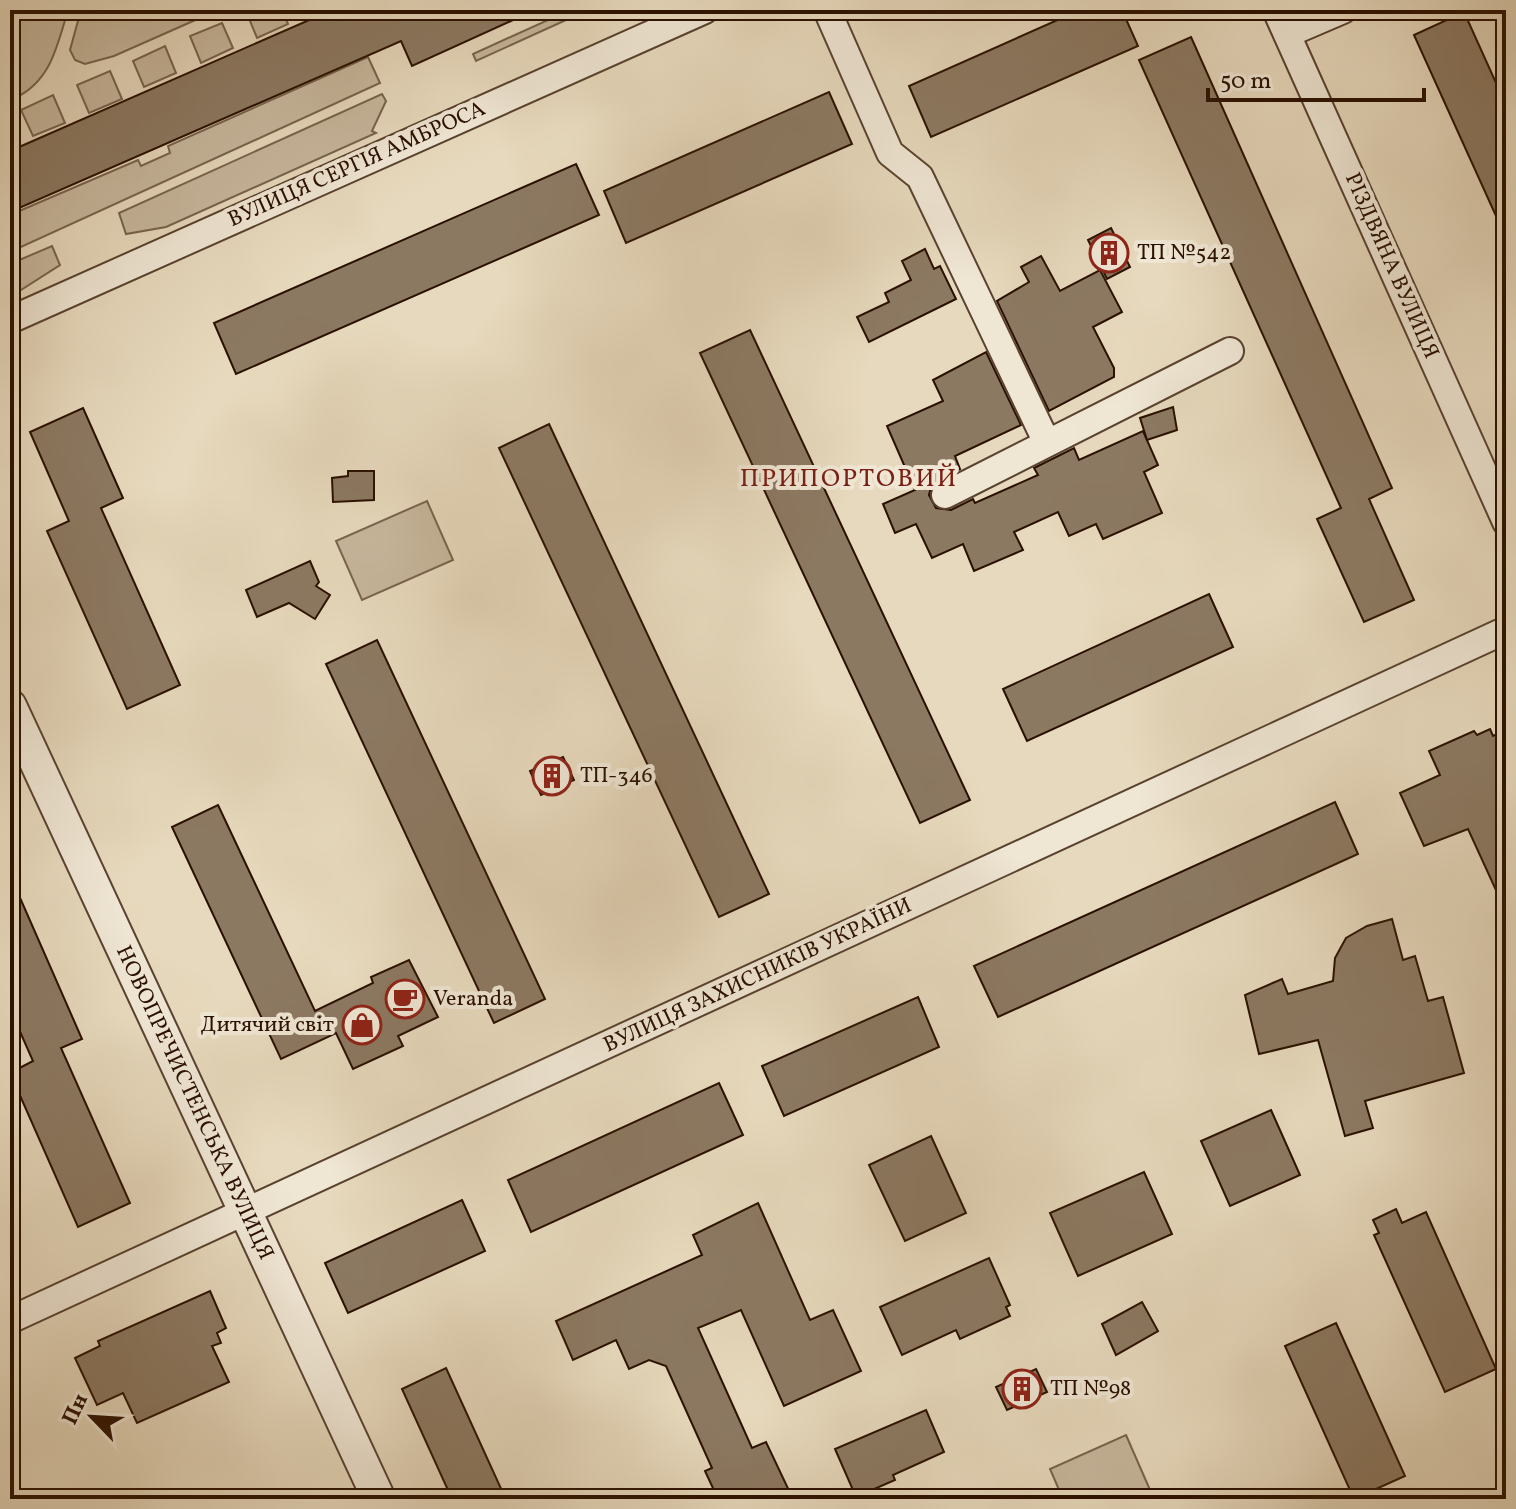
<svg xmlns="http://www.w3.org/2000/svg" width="1516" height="1509" viewBox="0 0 1516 1509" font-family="Vollkorn,serif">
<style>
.green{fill:#c7b79d;stroke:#78644e;stroke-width:2}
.building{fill:#8c7962;stroke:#2a1000;stroke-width:2}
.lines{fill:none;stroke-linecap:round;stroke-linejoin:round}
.minor-casing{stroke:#59422f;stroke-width:30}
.tertiary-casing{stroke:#59422f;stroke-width:36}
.minor{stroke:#efe6d4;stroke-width:26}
.tertiary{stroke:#efe6d4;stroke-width:32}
.labels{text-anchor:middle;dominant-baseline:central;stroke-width:8;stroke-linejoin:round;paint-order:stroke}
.street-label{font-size:22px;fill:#2a1000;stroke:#efe6d4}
.poi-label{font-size:22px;fill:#2a1000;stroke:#efe6d4;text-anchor:start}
.quarter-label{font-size:26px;letter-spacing:2px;fill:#7a1f14;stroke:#efe6d4}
</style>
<rect width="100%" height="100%" fill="#e7d9bd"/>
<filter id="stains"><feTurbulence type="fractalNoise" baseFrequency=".0025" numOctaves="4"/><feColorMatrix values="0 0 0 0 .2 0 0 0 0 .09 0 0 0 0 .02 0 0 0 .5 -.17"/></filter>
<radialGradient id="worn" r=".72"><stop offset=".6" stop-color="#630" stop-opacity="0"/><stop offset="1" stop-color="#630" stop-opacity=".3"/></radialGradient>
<!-- green -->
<g class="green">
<path d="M 10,10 L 68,10 C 57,46 51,81 15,98 L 10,89 Z"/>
<polygon points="81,10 218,10 114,56 85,64 75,60 70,50"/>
<polygon points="282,10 288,24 257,38 246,11"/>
<polygon points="570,10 588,10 476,61 473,54"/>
<polygon points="222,23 233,48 201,63 190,36"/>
<polygon points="165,46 176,73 144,87 133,61"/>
<polygon points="368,57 380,83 10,252 10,215 138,160 141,166 170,153 168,146"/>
<polygon points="110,71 122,99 89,113 77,85"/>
<polygon points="382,94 386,101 372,131 376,133 166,227 126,234 119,213"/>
<polygon points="53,95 65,123 33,136 21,110"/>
<polygon points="52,246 60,265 10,297 10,264"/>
<polygon points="427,501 453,560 362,600 336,541"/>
<polygon points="1126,1435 1154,1499 1063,1499 1050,1469"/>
</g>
<!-- building -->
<g class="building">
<polygon points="332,10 535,10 412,66 401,41 10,212 10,151"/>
<polygon points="1080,10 1122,10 1138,46 931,137 909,86"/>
<polygon points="1464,12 1506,105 1506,238 1414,35"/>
<polygon points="1191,37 1392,488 1369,499 1414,600 1364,622 1317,519 1341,508 1139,60"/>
<polygon points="829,92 852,144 626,243 604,191"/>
<polygon points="576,164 599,215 236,374 214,323"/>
<polygon points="1111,228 1130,267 1107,279 1088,240"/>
<polygon points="925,249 934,269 940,266 956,299 869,342 857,317 889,302 885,293 911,280 902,261"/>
<polygon points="1041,256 1060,291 1100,270 1122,312 1093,327 1114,368 1114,377 1049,411 997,301 1029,282 1021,267"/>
<polygon points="750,330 970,800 920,823 700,353"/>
<polygon points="986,352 1021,425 955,456 960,469 931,487 929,495 936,508 951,510 973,499 975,503 1038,475 1034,468 1074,448 1079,460 1143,431 1158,465 1144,472 1162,513 1103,539 1096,524 1069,536 1058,512 1014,532 1023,550 974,571 963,544 932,558 916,524 895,533 883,504 915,490 887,426 943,401 933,380"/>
<polygon points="1173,407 1177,430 1147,440 1140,418"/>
<polygon points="83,408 123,498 101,508 180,685 127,709 47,531 69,521 30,432"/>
<polygon points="549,424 769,894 719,917 499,448"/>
<polygon points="348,471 374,471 374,500 333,502 332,478 348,476"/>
<polygon points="310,561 319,582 316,586 330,595 315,619 289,603 257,617 246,590"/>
<polygon points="1209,594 1233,647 1027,741 1003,689"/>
<polygon points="377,640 545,999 494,1023 326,664"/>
<polygon points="1490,729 1493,736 1506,730 1506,912 1468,829 1424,846 1400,793 1440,775 1429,751 1474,731 1477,735"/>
<polygon points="563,757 574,780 541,795 530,771"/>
<polygon points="1335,802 1358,854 998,1017 974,966"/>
<polygon points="218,805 315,1011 373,983 371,977 409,960 438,1017 398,1036 403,1046 353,1069 336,1033 281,1059 172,827"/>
<polygon points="10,875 82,1039 61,1048 130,1203 78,1227 10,1073 33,1061 10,1009"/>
<polygon points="1392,919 1403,960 1415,956 1428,1001 1443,997 1464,1073 1365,1101 1373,1128 1345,1136 1318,1040 1259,1054 1245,995 1282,979 1288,994 1333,981 1335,958 1346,938 1367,926"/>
<polygon points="918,997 939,1047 784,1116 762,1066"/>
<polygon points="719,1083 743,1135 531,1232 508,1180"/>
<polygon points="1271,1110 1300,1175 1230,1206 1201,1141"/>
<polygon points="931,1136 966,1213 905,1241 869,1165"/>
<polygon points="1144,1172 1172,1234 1078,1276 1050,1213"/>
<polygon points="462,1200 485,1251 348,1313 325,1263"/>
<polygon points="758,1203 810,1320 833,1310 861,1371 784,1406 741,1310 698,1328 752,1448 766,1442 793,1499 718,1499 705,1471 712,1468 666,1366 649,1360 629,1369 616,1340 573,1360 556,1321 702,1255 693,1235"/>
<polygon points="1396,1209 1402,1223 1426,1212 1496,1369 1445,1392 1374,1235 1379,1233 1373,1220"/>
<polygon points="989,1258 1010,1305 1006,1307 1010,1316 960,1339 956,1330 902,1355 880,1307"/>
<polygon points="210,1291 226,1328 217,1333 221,1343 212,1346 229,1382 137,1423 123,1393 97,1405 75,1358 100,1346 98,1341"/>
<polygon points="1142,1302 1158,1331 1116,1355 1102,1324"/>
<polygon points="1336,1323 1405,1476 1354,1499 1285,1346"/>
<polygon points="446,1368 503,1493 490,1499 452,1499 402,1389"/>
<polygon points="1036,1369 1047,1392 1007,1410 996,1387"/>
<polygon points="926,1410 944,1452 893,1475 895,1480 856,1497 835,1449"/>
</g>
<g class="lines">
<!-- minor casing -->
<g class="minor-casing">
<g id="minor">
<polyline points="827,10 890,153 920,177 1047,443"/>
<polyline points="1276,10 1506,522"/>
<polyline points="1287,34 1343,10"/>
<polyline points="10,320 705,10"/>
<polyline points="945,495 1230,351"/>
<polyline points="10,1320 1506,630"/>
</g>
</g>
<!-- tertiary casing -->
<g class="tertiary-casing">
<polyline id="tertiary" points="10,706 379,1499"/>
</g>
<!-- minor -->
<use href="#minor" class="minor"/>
<!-- tertiary -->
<use href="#tertiary" class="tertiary"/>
</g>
<!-- icons -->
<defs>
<g id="building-ring" transform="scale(2)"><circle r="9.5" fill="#efe6d4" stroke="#8f2418" stroke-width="1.5"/><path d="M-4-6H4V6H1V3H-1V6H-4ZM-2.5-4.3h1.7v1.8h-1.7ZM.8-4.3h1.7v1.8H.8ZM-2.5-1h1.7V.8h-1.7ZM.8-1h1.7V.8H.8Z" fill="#8f2418"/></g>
<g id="cafe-ring" transform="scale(2)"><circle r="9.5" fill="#efe6d4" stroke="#8f2418" stroke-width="1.5"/><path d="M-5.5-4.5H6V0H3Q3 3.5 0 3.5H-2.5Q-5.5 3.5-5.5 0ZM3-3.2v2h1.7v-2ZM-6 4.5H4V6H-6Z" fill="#8f2418"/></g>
<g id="shop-ring" transform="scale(2)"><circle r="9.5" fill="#efe6d4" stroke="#8f2418" stroke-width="1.5"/><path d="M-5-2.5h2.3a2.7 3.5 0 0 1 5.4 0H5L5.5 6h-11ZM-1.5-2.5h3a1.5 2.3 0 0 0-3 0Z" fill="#8f2418"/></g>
</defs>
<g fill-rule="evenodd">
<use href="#building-ring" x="1109" y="253"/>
<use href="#building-ring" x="552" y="776"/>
<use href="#cafe-ring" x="405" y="999"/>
<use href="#shop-ring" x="362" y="1025"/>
<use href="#building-ring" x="1022" y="1389"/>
</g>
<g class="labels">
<!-- street labels -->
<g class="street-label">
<text transform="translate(357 165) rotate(-24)">ВУЛИЦЯ СЕРГІЯ АМБРОСА</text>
<text transform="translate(1391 266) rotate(66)">РІЗДВЯНА ВУЛИЦЯ</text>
<text transform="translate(758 976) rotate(-25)">ВУЛИЦЯ ЗАХИСНИКІВ УКРАЇНИ</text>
<text transform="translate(194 1103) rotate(65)">НОВОПРЕЧИСТЕНСЬКА ВУЛИЦЯ</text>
</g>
<!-- poi labels -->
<g class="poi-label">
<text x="1137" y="253">ТП №542</text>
<text x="580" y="776">ТП-346</text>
<text x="433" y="999">Veranda</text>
<text x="334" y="1025" text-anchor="end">Дитячий світ</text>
<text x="1050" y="1389">ТП №98</text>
</g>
<!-- quarter labels -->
<g class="quarter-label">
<text x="849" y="479">ПРИПОРТОВИЙ</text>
</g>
</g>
<!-- margin -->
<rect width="1516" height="1509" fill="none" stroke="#e7d9bd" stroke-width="40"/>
<rect x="12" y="12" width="1492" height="1485" fill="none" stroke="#2a1000" stroke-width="4"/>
<rect x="20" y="20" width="1476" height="1469" fill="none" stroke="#2a1000" stroke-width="2"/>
<!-- north arrow -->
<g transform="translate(92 1417) rotate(295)" stroke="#efe6d4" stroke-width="6" paint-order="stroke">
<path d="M0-6L14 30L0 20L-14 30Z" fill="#2a1000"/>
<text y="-12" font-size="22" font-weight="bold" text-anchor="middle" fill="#2a1000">Пн</text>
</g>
<!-- scale -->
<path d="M1208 88v12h216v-12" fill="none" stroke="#2a1000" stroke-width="4"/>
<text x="1220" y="88" font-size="24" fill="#2a1000" stroke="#efe6d4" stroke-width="6" paint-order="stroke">50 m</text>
<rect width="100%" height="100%" filter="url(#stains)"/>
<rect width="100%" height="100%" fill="url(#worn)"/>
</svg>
